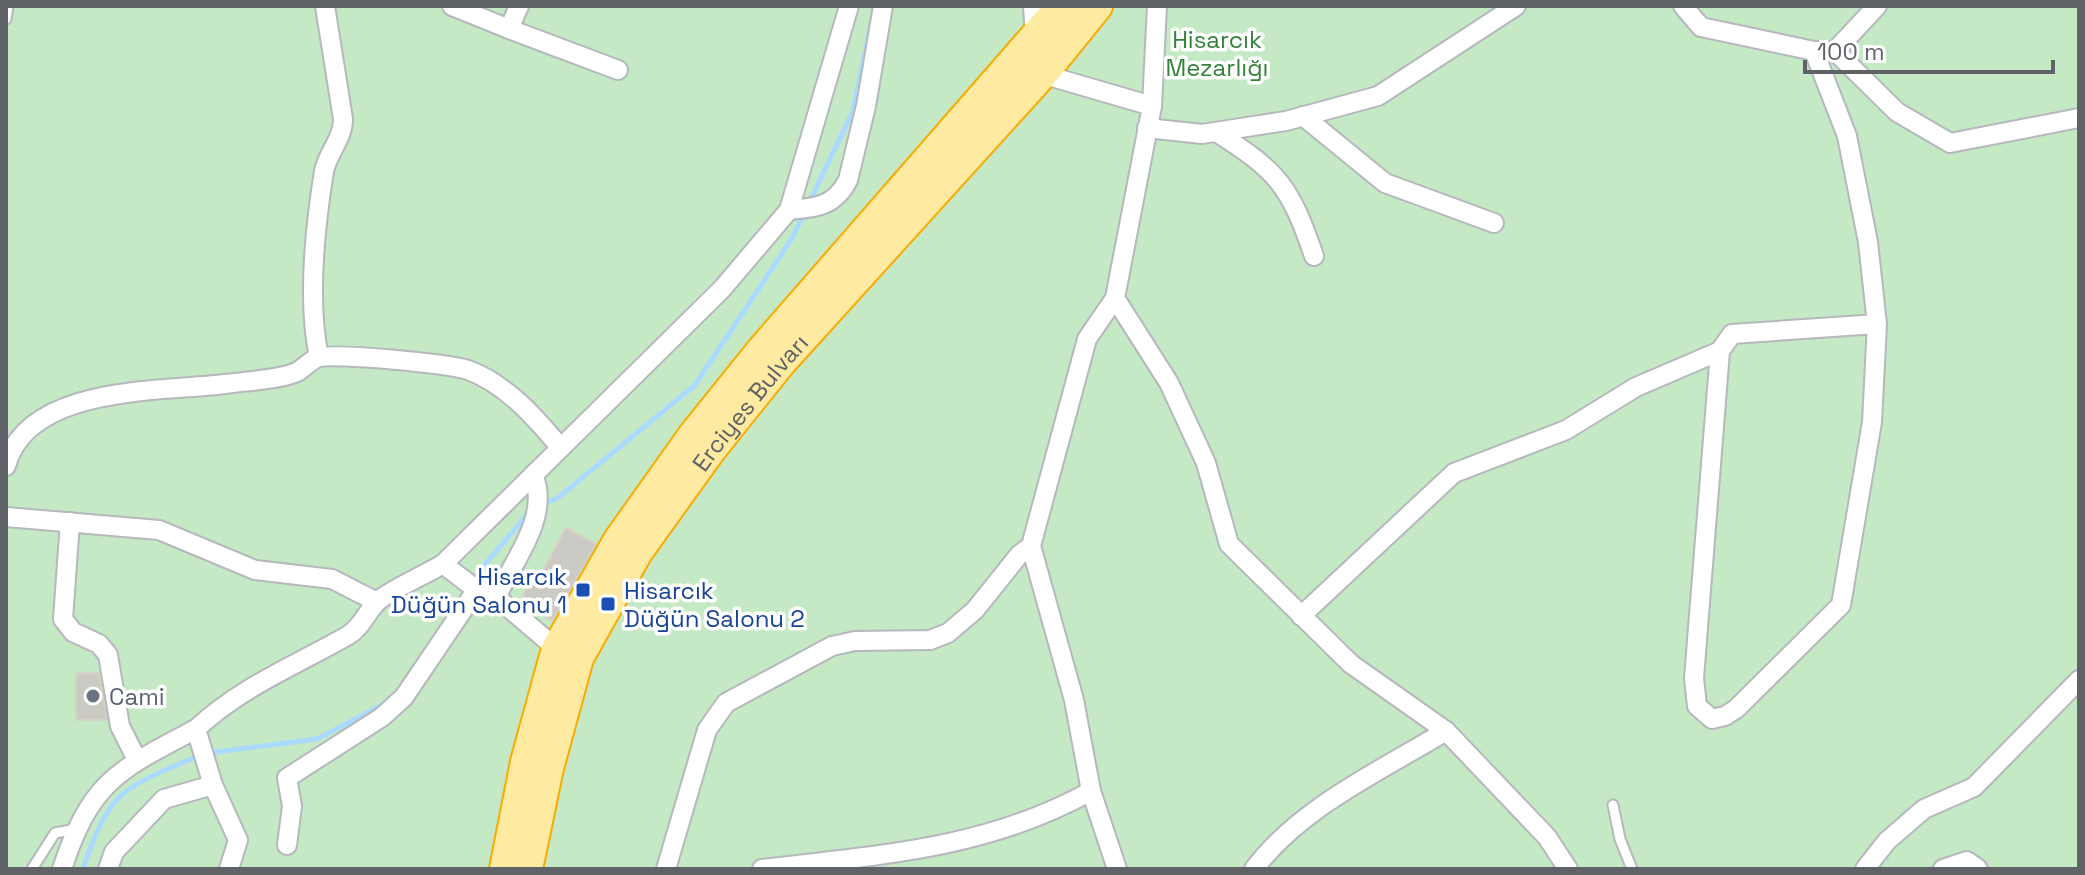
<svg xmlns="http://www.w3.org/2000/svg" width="2085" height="875" viewBox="0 0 2085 875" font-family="'Space Grotesk',sans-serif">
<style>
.green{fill:#c5e8c5}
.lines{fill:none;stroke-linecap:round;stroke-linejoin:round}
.stream{stroke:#aadaff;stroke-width:5}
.building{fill:#cccac5;stroke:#d6d1c6;stroke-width:2}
.service-casing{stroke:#b5b8bc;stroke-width:13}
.minor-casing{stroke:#b5b8bc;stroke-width:22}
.trunk-casing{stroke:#f9ab00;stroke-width:34}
.service{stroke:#fff;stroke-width:9}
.minor{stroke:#fff;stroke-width:18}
.trunk{stroke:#feeaa1;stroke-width:30}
.transit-dot{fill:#1a4fb4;stroke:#fff;stroke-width:3}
.worship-dot{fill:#6b7280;stroke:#fff;stroke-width:3}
.labels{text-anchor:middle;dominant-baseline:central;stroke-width:7;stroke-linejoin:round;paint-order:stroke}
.park-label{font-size:24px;fill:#348238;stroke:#fff}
.street-label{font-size:24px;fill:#5f6368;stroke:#fff}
.transit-label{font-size:24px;fill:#164399;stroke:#fff;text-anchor:end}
.worship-label{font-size:24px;fill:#5b616d;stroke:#fff;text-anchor:start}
</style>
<rect width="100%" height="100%" fill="#f1efe8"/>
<!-- green -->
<rect class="green" x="6" y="6" width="2073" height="863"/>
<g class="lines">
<!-- stream -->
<g class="stream">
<polyline points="810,201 853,111 871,23"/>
<polyline points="542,505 559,497 695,385 791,240 804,214"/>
<polyline points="472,580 530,511"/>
<polyline points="208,753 317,739 384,704"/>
<path d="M 83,869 C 110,788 124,788 198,756"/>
</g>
</g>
<!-- building -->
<g class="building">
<polygon points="566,528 596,544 552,621 520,601 530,581 536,584"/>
<polygon points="76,673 99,673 107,720 76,720"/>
</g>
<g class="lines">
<!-- service casing -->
<g class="service-casing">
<g id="service">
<polyline points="6,19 8,6"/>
<polyline points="1613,805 1620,839 1632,869"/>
<polyline points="32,869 55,833 76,829"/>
</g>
</g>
<!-- minor casing -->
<g class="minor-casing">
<g id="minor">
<polyline points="452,6 509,29 519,6"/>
<polyline points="1033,6 1035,38"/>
<polyline points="1683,6 1701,27 1814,51 1835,51 1897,112 1950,143 2079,118"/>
<polyline points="509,29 618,70"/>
<polyline points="1814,51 1847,136 1868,242 1877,324 1872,422 1841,605 1736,709 1725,716 1712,719 1697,706 1694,678 1720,351 1732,334 1877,324"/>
<polyline points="1835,51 1877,6"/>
<polyline points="1042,74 1152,106"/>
<polyline points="1303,116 1385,183 1494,223"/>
<polyline points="1147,128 1202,134 1286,121 1378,96 1516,6"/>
<path d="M 1216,132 C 1278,171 1290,186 1314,256"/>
<path d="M 789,210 C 816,208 835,206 848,180 L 866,106 L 883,6"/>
<polyline points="1115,298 1169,383 1206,463 1229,544 1351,664 1446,731 1547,837 1568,869"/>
<path d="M 319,357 C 307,301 315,227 324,171 C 328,152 343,139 343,119 L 325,6"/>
<path d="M 6,466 C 27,385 161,392 225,384 C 247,381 278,380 297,372 C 304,368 310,361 317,358 C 332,352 450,364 468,370 C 506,384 535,417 560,447"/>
<polyline points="6,517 159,530 255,570 332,579 377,602"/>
<polyline points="70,522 63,619 73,632 99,644 108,655 120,726 137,760"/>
<polyline points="443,564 722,289 789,210 849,6"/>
<path d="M 496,597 C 514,561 551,515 533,475"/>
<polyline points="1301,616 1454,473 1566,430 1636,387 1720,351"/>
<polyline points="213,785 238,840 229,869"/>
<polyline points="287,845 292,806 287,778 382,717 404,697 477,589"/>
<path d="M 62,869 C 91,781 118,770 196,729"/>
<path d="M 108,869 L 114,852 L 164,799 L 213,785 L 196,729 C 241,687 294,666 347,636 C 363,627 367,610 379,600 C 398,586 423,576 443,564 L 473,587 L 496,597 L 557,649"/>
<polyline points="666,869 707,730 726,703 832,646 855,641 930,640 948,633 975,610 1019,555 1031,546"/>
<path d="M 762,869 C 878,855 987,849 1091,791"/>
<polyline points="1117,869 1091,791 1074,700 1031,546 1087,339 1115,298 1152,106 1157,6"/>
<path d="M 1254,869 C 1301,807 1380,771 1446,731"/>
<polyline points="1865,869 1887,841 1924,809 1974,787 2079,680"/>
<polyline points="1943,869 1967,861 1978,869"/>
</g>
</g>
<!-- trunk casing -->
<g class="trunk-casing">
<g id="trunk">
<polyline points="505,869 526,762 557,649 619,540 693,436 763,349 1062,6"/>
<path id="s1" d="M 527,869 L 548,768 L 578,658 L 637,552 L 711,449 L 780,363 L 1042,74 L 1097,6"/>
</g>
</g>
<!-- service -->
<use href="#service" class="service"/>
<!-- minor -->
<use href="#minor" class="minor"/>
<!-- trunk -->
<use href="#trunk" class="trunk"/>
</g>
<!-- markers -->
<g class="transit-dot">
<rect x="575" y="582" width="16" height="16" rx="4"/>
<rect x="600" y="596" width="16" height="16" rx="4"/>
</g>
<circle class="worship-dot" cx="93" cy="696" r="8"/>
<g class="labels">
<!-- park labels -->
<g class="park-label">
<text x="1217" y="39">Hisarcık<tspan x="1217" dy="28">Mezarlığı</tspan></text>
</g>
<!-- street labels -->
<g class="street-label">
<text stroke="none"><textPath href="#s1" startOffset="526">Erciyes Bulvarı</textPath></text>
</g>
<!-- transit labels -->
<g class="transit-label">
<text x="567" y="576">Hisarcık<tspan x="567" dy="28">Düğün Salonu 1</tspan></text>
<text x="624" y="590" text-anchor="start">Hisarcık<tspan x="624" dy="28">Düğün Salonu 2</tspan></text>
</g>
<!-- worship labels -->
<g class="worship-label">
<text x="109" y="696">Cami</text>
</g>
</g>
<!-- border -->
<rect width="2085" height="875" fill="none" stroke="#5f6368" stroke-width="16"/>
<!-- scale -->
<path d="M1805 60v12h248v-12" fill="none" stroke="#5f6368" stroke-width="4"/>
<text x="1817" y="60" font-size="24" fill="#5f6368" stroke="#ffffff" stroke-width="6" paint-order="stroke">100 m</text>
</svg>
